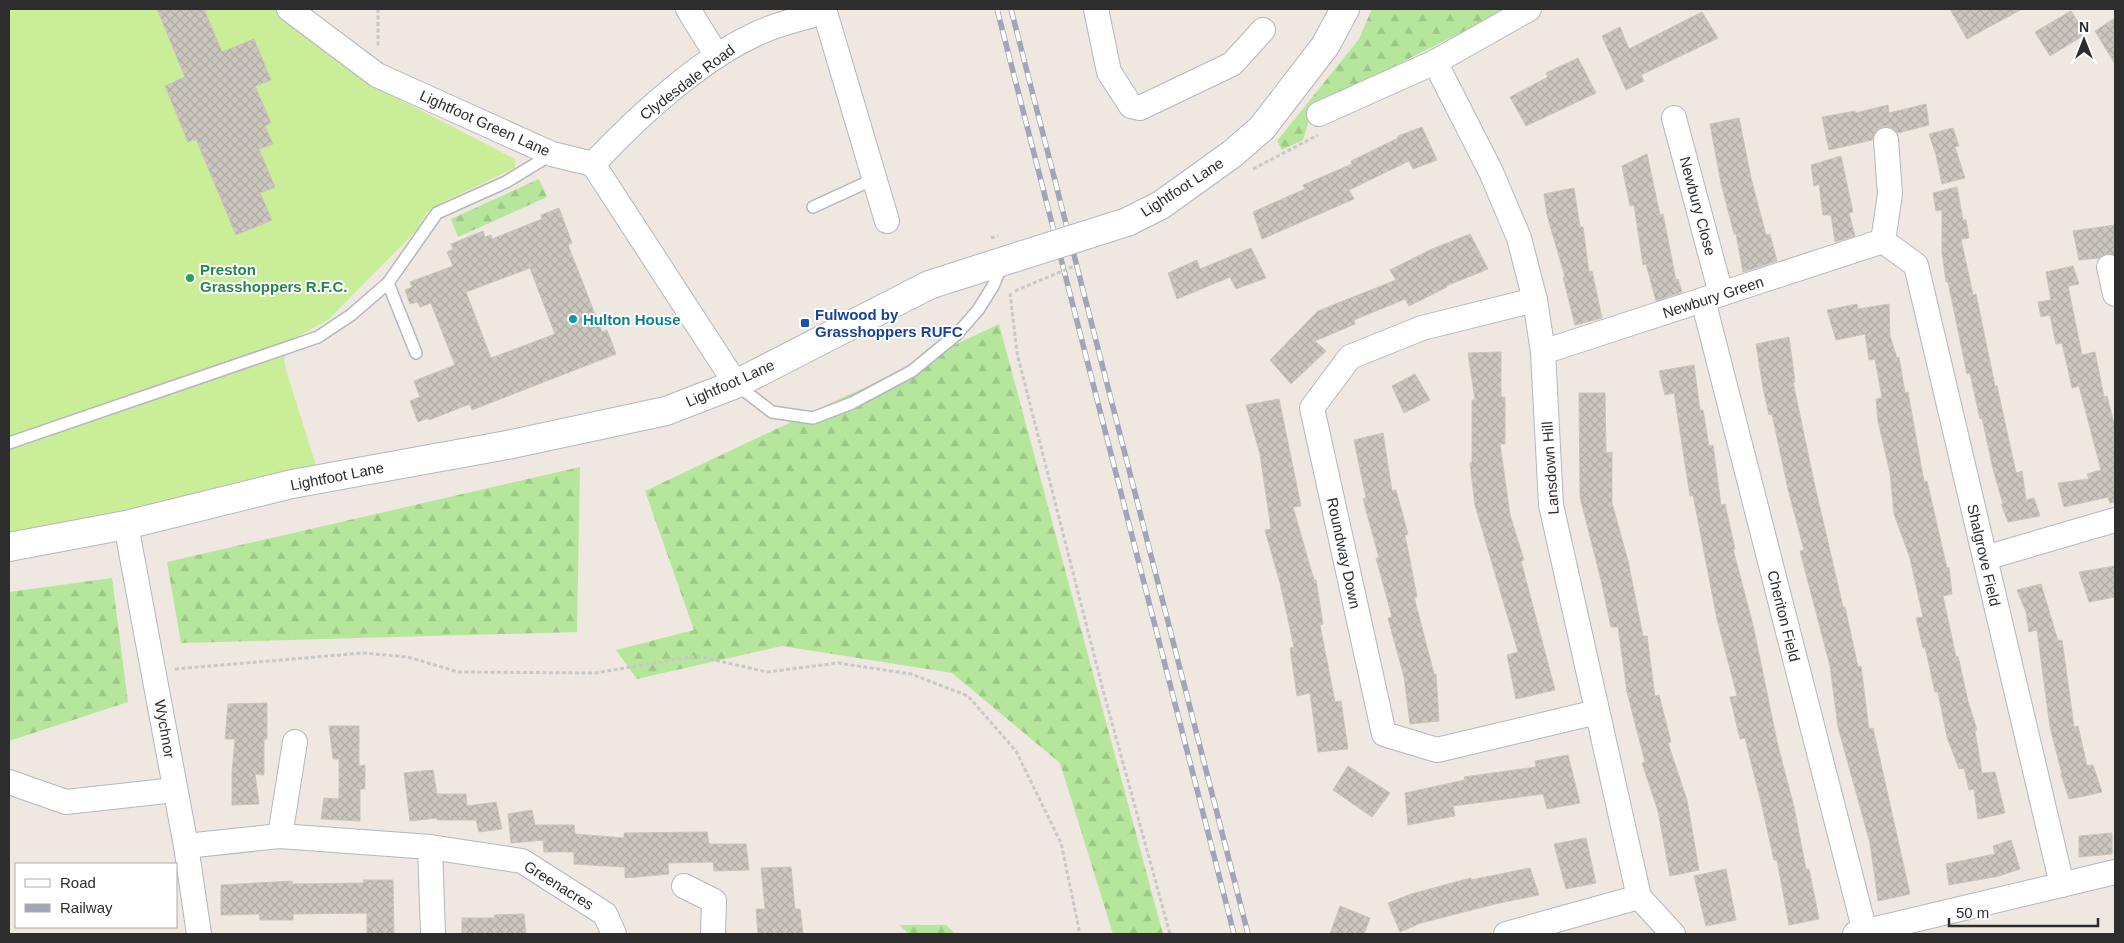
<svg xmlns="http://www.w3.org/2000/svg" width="2124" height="943" viewBox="0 0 2124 943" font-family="Helvetica,sans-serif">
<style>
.forest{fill:url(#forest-firs)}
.pitch{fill:#caed97}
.building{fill:url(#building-cross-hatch);stroke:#cbc4b9;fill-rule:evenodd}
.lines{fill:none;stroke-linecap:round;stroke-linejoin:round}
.lane-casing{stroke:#b3b6c1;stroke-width:14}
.street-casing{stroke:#b3b6c1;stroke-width:26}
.secondary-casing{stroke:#b3b6c1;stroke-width:30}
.path{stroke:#c8c8c8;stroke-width:3;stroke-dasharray:4 2.5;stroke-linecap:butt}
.lane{stroke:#fff;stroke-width:11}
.street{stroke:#fff;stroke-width:24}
.secondary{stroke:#fff;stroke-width:28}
.rail-casing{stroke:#a2a5b8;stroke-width:5.5}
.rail{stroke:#fff;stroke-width:4;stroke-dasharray:11;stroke-linecap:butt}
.secondary-bridge-casing{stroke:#b3b6c1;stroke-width:30;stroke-linecap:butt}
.path-bridge{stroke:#c8c8c8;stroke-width:3;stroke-dasharray:4 2.5;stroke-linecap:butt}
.secondary-bridge{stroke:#fff;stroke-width:28}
.leisure-dot{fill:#2e9e5b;stroke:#fff;stroke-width:2}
.culture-dot{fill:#0f9aa8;stroke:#fff;stroke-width:2}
.transit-dot{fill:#1a4fb4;stroke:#fff;stroke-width:2}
.labels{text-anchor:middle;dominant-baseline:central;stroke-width:4;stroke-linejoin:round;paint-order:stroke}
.street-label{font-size:15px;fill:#2d2d2d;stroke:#fff}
.leisure-label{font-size:15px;font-weight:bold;fill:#27864d;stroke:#fff;text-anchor:start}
.transit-label{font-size:15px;font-weight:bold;fill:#164399;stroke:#fff;text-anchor:start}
.culture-label{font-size:15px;font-weight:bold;fill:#0d838f;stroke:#fff;text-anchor:start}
</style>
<defs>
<pattern id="forest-firs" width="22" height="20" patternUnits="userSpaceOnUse" patternTransform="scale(1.25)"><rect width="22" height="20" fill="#b6e69c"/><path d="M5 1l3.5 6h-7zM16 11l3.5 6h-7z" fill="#9dc687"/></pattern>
<pattern id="building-cross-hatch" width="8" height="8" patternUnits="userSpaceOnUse" patternTransform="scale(1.25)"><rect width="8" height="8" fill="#cbc6be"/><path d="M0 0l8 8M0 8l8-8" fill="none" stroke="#afaaa4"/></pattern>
</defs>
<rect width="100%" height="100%" fill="#efe8e0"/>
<!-- forest -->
<g class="forest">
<polygon points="1372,9 1503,9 1476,25 1412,57 1311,113 1303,140 1282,150 1277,141 1359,39"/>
<polygon points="539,179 547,197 458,237 451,219"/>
<polygon points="999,324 1163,934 1113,934 1060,763 952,673 782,646 637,679 616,650 694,630 645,491"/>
<polygon points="580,467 577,632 181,643 167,562"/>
<polygon points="112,578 128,702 9,741 9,592"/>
<polygon points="899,925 946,925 955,934 909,934"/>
</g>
<!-- pitch -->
<polygon class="pitch" points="9,9 280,9 364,81 515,159 515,168 445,201 427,212 417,230 328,320 289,341 284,358 286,370 318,472 9,539"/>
<!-- building -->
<g class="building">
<polygon points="157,9 204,9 222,52 254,39 271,80 255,86 271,123 265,126 273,144 259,149 275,187 260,193 272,220 236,235 196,139 188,142 165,86 185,77"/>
<polygon points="1950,9 2022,9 1967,39"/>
<polygon points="2071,11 2086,34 2050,56 2035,32"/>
<polygon points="1702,12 1718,38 1641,75 1644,81 1626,90 1602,36 1620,27 1629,49"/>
<polygon points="2115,18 2115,64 2095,31"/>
<polygon points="1578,58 1596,93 1526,126 1510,97 1548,77 1546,73"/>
<polygon points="1926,104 1929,125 1898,133 1892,128 1884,126 1878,129 1874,134 1872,140 1829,150 1822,117 1855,111 1855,113 1888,105 1889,113"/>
<polygon points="1739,118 1751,178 1766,235 1770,234 1777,261 1743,272 1736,234 1734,234 1721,183 1710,124"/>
<polygon points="1422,127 1437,160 1413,169 1409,161 1349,190 1354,199 1262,239 1253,212 1305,189 1303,185 1352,164 1351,161 1398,138 1398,136"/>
<polygon points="1953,128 1959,146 1955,147 1965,178 1942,184 1936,155 1929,134"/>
<polygon points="1647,154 1660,215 1663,214 1676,280 1678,279 1682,292 1656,301 1646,264 1643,265 1634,205 1630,206 1622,166"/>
<polygon points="1841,156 1853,212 1849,213 1855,236 1835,242 1831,215 1823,215 1819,184 1814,186 1811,165"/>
<polygon points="1957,187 1963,220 1966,220 1969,238 1961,239 1973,295 1976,294 1995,386 1997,386 2016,473 2022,471 2026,500 2034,498 2040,516 2008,522 2001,504 2003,504 1993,469 1982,418 1980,419 1970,373 1967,374 1948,282 1946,282 1942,252 1942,210 1936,211 1933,193"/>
<polygon points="1574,188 1580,227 1583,227 1589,272 1592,271 1602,318 1575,325 1563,277 1565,277 1547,215 1544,194"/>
<path d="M 559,208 L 572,243 L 568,245 L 602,332 L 607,330 L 616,354 L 472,410 L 470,404 L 429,420 L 428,418 L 418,422 L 410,401 L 420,397 L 414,381 L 455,365 L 431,303 L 420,307 L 418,302 L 410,304 L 405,290 L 412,287 L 410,282 L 453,266 L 447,252 L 453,249 L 451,244 L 483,231 L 485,237 L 491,235 L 492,239 L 542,219 L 541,215 ZM 530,268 L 555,334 L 491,358 L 466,292 Z"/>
<polygon points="2115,225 2115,255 2106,254 2099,258 2079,260 2073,231"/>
<polygon points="1470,234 1488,269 1446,286 1447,287 1409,306 1405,299 1354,320 1355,324 1315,341 1326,351 1291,384 1270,360 1318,311 1396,280 1390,270 1432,249"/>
<polygon points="1251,248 1266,278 1236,289 1230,277 1177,299 1168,273 1197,260 1200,269"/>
<polygon points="2073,266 2079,284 2068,286 2082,355 2095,352 2104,397 2107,396 2115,427 2115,502 2110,503 2108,497 2064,507 2058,483 2089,479 2087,474 2101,470 2079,386 2072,388 2062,343 2056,344 2050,315 2041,317 2038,302 2051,300 2046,272"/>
<polygon points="1857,304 1858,309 1889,304 1890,336 1897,358 1899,357 1905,393 1908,392 1924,482 1927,481 1947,568 1949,567 1952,594 1943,596 1956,657 1958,656 1968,701 1977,730 1975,731 1982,773 1995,772 2005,813 1978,819 1974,789 1969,790 1964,768 1959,769 1947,737 1938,692 1935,692 1925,647 1923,648 1916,618 1923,617 1910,558 1894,514 1890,473 1878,421 1876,399 1882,398 1875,359 1869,360 1865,334 1836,340 1827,310"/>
<polygon points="1789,337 1795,382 1793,382 1814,482 1843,607 1845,607 1858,667 1861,666 1869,729 1873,728 1910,894 1878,901 1870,843 1838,727 1830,666 1800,551 1804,550 1788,489 1772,414 1769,415 1763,388 1756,344"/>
<polygon points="1501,352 1501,397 1505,397 1505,444 1500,444 1510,515 1524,560 1521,561 1555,690 1516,699 1507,655 1518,652 1475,505 1470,463 1472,462 1472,400 1475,400 1468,353"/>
<polygon points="1694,365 1700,410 1703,410 1709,446 1713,445 1721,505 1725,504 1735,549 1733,549 1753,625 1778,746 1794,807 1806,869 1809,869 1819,919 1789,925 1777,860 1774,860 1761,802 1745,738 1740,739 1730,697 1737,696 1717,619 1693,495 1690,496 1674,393 1665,395 1659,371"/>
<polygon points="1415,374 1430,400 1404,413 1392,386"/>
<polygon points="1579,393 1605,393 1606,453 1612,452 1612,503 1628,561 1643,636 1647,636 1655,696 1659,695 1671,742 1668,743 1687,800 1699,870 1670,876 1658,811 1642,763 1645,762 1627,692 1618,627 1611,627 1601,580 1580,497"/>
<polygon points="1279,399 1301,506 1293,507 1314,580 1316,580 1323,624 1320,625 1335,702 1341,701 1348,749 1318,752 1310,693 1297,696 1290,648 1294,647 1280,583 1265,530 1271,529 1260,454 1246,405"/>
<polygon points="1383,433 1392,491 1396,490 1408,534 1405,535 1417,597 1414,597 1434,674 1436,674 1439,721 1410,724 1404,677 1388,618 1392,617 1376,558 1379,558 1363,499 1366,498 1354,440"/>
<polygon points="2115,566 2115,597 2089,602 2079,572"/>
<polygon points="2041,584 2058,641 2062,640 2074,727 2078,726 2087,766 2093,765 2102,792 2085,796 2069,799 2061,774 2062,774 2050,727 2037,630 2029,632 2026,612 2017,590"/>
<polygon points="267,703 267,739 264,739 264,775 255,774 259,804 232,805 232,771 235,739 225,739 228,704"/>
<polygon points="329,726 359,726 359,766 365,765 365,789 360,789 360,821 321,819 324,798 339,799 339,759 333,759"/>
<polygon points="1568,755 1580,803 1547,809 1543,794 1453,806 1455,816 1408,825 1405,793 1465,780 1464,777 1536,767 1535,761"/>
<polygon points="1348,766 1390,793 1372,817 1333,790"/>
<polygon points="433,770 437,794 466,794 467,806 496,802 502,829 479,832 476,820 437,820 437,818 410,821 404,773"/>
<polygon points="532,810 535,825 574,825 575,834 624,838 624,833 707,832 709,844 746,844 749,870 714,871 713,862 668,863 669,874 625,878 625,867 574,864 574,852 544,852 543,840 511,843 508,814"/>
<polygon points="2112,833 2112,854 2079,857 2079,836"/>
<polygon points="1586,838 1596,883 1566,889 1554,844"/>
<polygon points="2011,840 2020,869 1999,876 1949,885 1946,864 1995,854 1993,846"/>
<polygon points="791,867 795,909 800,909 803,934 758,934 756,909 765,909 761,868"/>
<polygon points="1530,868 1539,895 1495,904 1421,923 1400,932 1388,903 1411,894 1471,878 1471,880"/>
<polygon points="1726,869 1736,920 1706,926 1694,876"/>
<polygon points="363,880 393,880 394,934 367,934 367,913 293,914 293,920 260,920 259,914 221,915 221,885 292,881 292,884 364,883"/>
<polygon points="1340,906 1370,918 1364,934 1330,934"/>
<polygon points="524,914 526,934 462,934 462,918 495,918 494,915"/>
</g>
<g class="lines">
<!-- lane casing -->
<g class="lane-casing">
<g id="lane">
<polyline points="813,207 874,179"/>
<polyline points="388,283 416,353"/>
<polyline points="737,385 772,412 813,418 852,403 912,371 957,334 978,310 993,286 1002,265"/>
<polyline points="9,443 318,337 351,315 388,283 437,213 506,182 552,154"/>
</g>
</g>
<!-- street casing -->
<g class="street-casing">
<g id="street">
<polyline points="289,9 377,75 552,154 593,164 736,384"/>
<polyline points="688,9 717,56"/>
<polyline points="824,9 887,221"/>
<polyline points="1096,9 1109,72 1131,106 1140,108 1232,64 1263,30"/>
<polyline points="1435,62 1491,172 1519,238 1535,300 1543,352 1551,505 1639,897 1673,934"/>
<polyline points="1319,114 1435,62 1529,9"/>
<polyline points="1674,118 1721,294"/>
<path d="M 593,164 C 639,115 709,50 773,27 C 790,21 807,17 824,12"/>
<polyline points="1883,241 1916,265 2062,885"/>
<polyline points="1883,241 1890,194 1886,140"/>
<polyline points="2109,267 2115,294"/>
<polyline points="1535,300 1422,328 1350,357 1312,408 1384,734 1437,750 1597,712"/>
<polyline points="1703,300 1865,932"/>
<polyline points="1543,352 1883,241"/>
<polyline points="126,525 186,846 199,934"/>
<polyline points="1985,558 2115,520"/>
<polyline points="9,782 66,802 175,790"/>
<polyline points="280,836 295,742"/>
<polyline points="186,846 280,836 430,847 522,861 605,914 614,934"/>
<polyline points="430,847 433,934"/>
<polyline points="684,886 714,901 713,934"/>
<polyline points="1506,934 1639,897"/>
<polyline points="1855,934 2115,872"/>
</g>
</g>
<!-- secondary casing -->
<g class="secondary-casing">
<g id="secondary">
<polyline points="1127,222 1161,205 1232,154 1262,128 1325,46 1345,9"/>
<polyline points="9,547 126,525 292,484 507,445 666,411 736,384 929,285 1004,261"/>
</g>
</g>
<!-- path -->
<g class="path">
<polyline points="378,9 378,48"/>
<polyline points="1253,169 1318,135"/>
<polyline points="1010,293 1017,353 1103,690 1170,934"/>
<polyline points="175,669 363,653 408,657 458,672 595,673 697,656 767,672 838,663 911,674 968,696 1016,751 1061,843 1080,934"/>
</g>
<!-- lane -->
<use href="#lane" class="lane"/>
<!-- street -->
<use href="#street" class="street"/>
<!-- secondary -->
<use href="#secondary" class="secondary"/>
<!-- rail casing -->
<g class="rail-casing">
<g id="rail">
<polyline points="997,9 1234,934"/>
<polyline points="1011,9 1248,934"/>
</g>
</g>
<!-- rail -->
<use href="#rail" class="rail"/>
<!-- secondary-bridge casing -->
<g class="secondary-bridge-casing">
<polyline id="secondary-bridge" points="1004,261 1127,222"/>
</g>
<!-- path-bridge -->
<g class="path-bridge">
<polyline points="991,238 998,236"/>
<polyline points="1015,291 1074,266"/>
</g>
<!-- secondary-bridge -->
<use href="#secondary-bridge" class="secondary-bridge"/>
</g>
<!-- markers -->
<circle class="leisure-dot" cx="190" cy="278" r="5"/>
<circle class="culture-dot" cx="573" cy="319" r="5"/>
<rect class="transit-dot" x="800" y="318" width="10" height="10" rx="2.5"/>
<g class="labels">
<!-- street labels -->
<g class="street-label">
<text transform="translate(687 82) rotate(-37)">Clydesdale Road</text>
<text transform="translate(485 123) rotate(24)">Lightfoot Green Lane</text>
<text transform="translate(1182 187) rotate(-33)">Lightfoot Lane</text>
<text transform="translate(1698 206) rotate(75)">Newbury Close</text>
<text transform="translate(1713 297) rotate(-18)">Newbury Green</text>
<text transform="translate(730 383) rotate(-24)">Lightfoot Lane</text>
<text transform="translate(1550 468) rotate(-94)">Lansdown Hill</text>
<text transform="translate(337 476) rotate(-11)">Lightfoot Lane</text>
<text transform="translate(1344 553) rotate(78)">Roundway Down</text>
<text transform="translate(1984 555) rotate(77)">Shalgrove Field</text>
<text transform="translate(1784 616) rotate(76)">Cheriton Field</text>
<text transform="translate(165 729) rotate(80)">Wychnor</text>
<text transform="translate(559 885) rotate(32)">Greenacres</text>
</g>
<!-- leisure labels -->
<g class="leisure-label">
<text x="200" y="269">Preston<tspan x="200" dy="17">Grasshoppers R.F.C.</tspan></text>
</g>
<!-- transit labels -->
<g class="transit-label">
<text x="815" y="314">Fulwood by<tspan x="815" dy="17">Grasshoppers RUFC</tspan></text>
</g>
<!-- culture labels -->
<g class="culture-label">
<text x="583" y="319">Hulton House</text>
</g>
</g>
<!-- border -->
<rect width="2124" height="943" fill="none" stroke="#2d2d2d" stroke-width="20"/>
<!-- legend -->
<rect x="15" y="863" width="162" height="65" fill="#ffffff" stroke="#ababab"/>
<rect x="25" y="879" width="25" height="8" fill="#ffffff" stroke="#ababab"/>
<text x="60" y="888" font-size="15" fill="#2d2d2d">Road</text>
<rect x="25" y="904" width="25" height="8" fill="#a2a5b8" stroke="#ababab"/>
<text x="60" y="913" font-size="15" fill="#2d2d2d">Railway</text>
<!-- north arrow -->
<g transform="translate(2084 40)" stroke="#ffffff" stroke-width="4" paint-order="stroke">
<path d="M0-4L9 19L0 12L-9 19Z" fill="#2d2d2d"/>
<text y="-8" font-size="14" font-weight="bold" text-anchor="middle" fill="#2d2d2d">N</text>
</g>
<!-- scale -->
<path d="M1949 918v8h149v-8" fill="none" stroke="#2d2d2d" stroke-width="2.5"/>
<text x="1956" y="918" font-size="15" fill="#2d2d2d" stroke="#ffffff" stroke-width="4" paint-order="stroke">50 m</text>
</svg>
